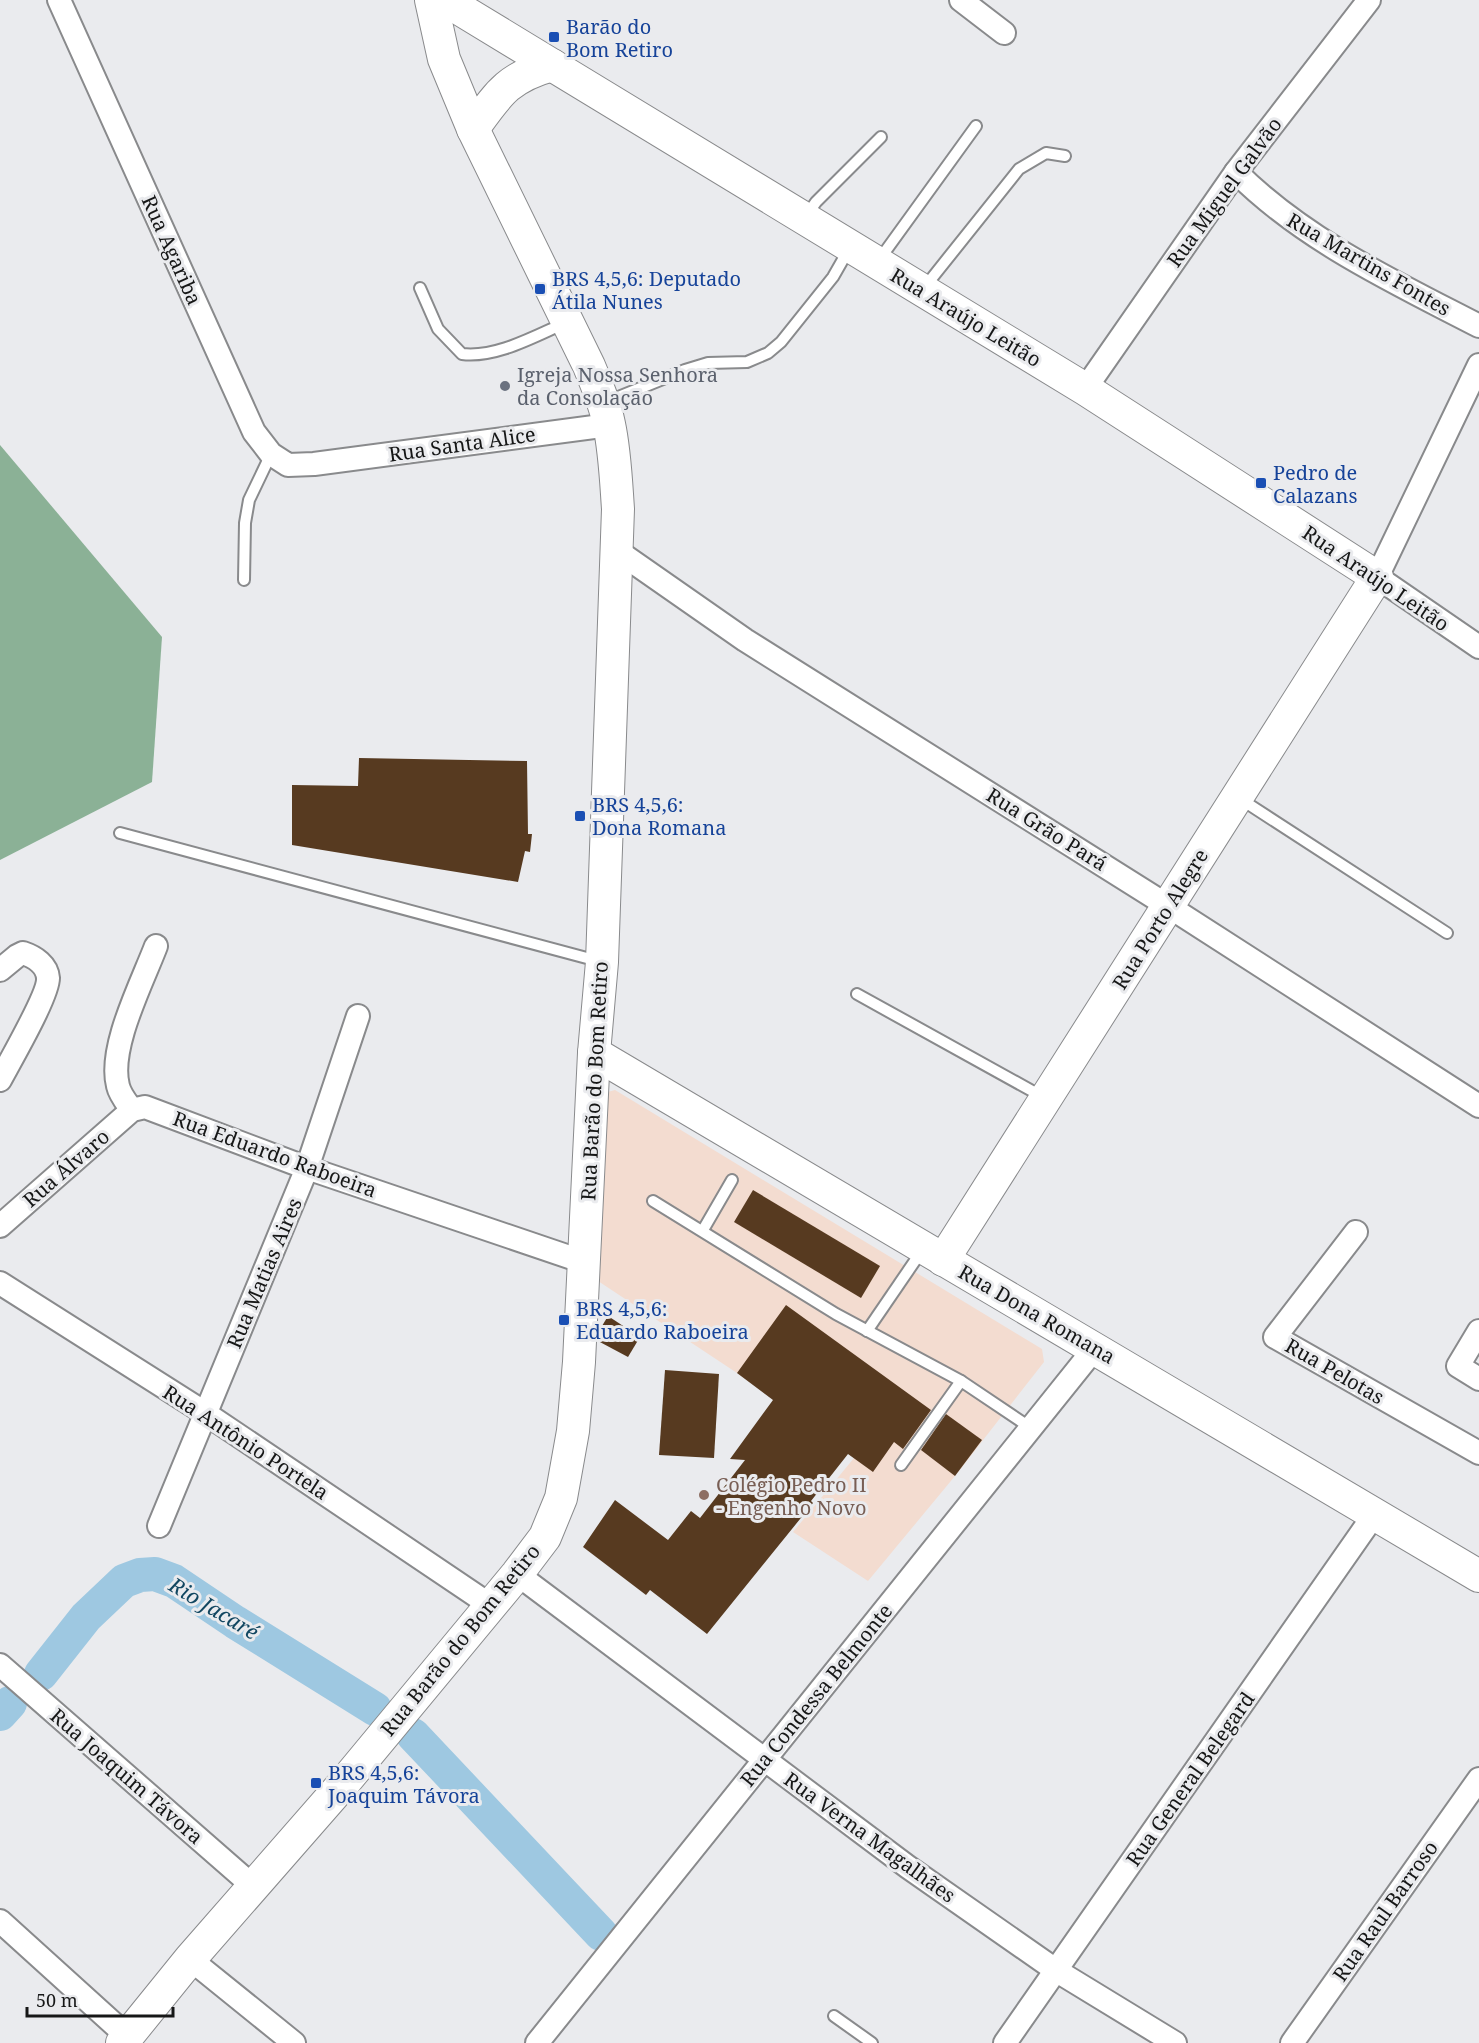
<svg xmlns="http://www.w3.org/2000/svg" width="1479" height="2043" viewBox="0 0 1479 2043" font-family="'Noto Serif',serif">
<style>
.industrial{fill:#f3dcd0}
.forest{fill:#8bb196}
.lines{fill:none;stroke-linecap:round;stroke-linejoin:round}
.river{stroke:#9ec8e1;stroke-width:34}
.building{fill:#573a20}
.lane-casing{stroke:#898a8c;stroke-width:14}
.street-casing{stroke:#898a8c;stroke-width:26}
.secondary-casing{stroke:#898a8c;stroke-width:34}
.lane{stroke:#fff;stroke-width:10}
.street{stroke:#fff;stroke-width:22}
.secondary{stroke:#fff;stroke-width:32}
.transit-dot{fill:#1a4fb4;stroke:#eaebee;stroke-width:2}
.worship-dot{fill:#6b7280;stroke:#eaebee;stroke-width:2}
.education-dot{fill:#8d6e63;stroke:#eaebee;stroke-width:2}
.labels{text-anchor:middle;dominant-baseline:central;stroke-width:6;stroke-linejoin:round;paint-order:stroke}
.transit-label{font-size:20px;fill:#164399;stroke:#eaebee;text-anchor:start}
.street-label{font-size:20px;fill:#161717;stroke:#eaebee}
.worship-label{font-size:20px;fill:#5b616d;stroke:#eaebee;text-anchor:start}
.education-label{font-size:20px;fill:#785e54;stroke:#eaebee;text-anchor:start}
.water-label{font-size:21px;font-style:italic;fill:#124761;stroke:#eaebee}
</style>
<rect width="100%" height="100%" fill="#eaebee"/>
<!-- industrial -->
<polygon class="industrial" points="615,1090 1042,1349 1044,1362 955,1476 868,1581 793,1532 854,1458 737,1373 595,1279 604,1093"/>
<!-- forest -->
<polygon class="forest" points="0,445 162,637 152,782 0,860"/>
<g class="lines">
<!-- river -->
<g class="river">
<polyline points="41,1674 86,1617 124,1581 140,1575 155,1574 174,1581 235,1622 375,1709"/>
<polyline points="0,1714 10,1703"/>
<polyline points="413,1735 601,1934"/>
</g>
</g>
<!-- building -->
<g class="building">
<polygon points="359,758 527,761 528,834 532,834 530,852 525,851 518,882 292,845 292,785 358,786"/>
<polygon points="753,1190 880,1266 861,1298 734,1222"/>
<polygon points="786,1305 931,1410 903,1449 894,1442 873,1472 848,1454 811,1501 813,1503 707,1634 650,1590 646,1595 583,1547 615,1500 668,1540 691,1511 700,1518 745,1460 730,1459 773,1400 737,1373"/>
<polygon points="608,1316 640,1337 628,1357 598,1341 599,1331"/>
<polygon points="665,1370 719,1374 714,1458 659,1455"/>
<polygon points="946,1414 982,1440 955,1476 921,1450"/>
</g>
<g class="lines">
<!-- lane casing -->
<g class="lane-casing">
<g id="lane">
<polyline points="806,216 816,202 881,137"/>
<polyline points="879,260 976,126"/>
<path d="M 420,288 L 438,329 L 462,354 C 496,358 533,337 565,323"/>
<polyline points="924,288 1019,169 1046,153 1065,156"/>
<polyline points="606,400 616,398 685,370 708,363 747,362 768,353 781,342 833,277 849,249"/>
<polyline points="244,580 245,523 249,500 271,454"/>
<polyline points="1239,798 1447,933"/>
<polyline points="120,833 598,961"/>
<polyline points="857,994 1043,1097"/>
<polyline points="653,1201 836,1314 961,1381 1031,1428"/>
<polyline points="703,1230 732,1180"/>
<polyline points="867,1331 923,1249"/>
<polyline points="901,1465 961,1381"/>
<polyline points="834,2016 872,2043"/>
</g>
</g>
<!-- street casing -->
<g class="street-casing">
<g id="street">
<polyline points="59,0 254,432 271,454 288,465 314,464 609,425"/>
<polyline points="961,0 1004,33"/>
<path d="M 1236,172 C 1304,240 1394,282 1479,326"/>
<polyline points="1479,365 1377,577 1479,647"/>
<polyline points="1085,389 1236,172 1369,0"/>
<polyline points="616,550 745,640 1168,906 1479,1106"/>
<path d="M 0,970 L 17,956 L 23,953 C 35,957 47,965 48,978 C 49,994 9,1063 0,1080"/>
<path d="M 132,1110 C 127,1103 120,1095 118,1086 C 108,1048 142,983 156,946"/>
<polyline points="0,1226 132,1110 145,1107 307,1168 584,1262"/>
<polyline points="1356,1232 1275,1337 1479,1453"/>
<polyline points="0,1283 205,1413 490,1605"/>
<polyline points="1479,1331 1458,1366 1479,1379"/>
<polyline points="159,1526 307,1168 358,1016"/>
<polyline points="517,1574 908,1867 1057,1971 1175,2043"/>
<polyline points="0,1665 254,1887"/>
<polyline points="0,1921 127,2036"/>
<polyline points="190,1959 294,2043"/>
<polyline points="537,2043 1095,1348"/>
<polyline points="1005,2043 1374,1515"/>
<polyline points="1292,2043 1479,1779"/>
</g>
</g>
<!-- secondary casing -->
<g class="secondary-casing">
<g id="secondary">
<polyline points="445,0 1085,389 1377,577 943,1260"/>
<path d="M 473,129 C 498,94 508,77 552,65"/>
<polyline points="594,1053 1479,1576"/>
<path d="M 122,2043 L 190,1959 L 343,1784 L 517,1574 L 545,1537 L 561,1498 L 573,1431 L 579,1362 L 594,1053 L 602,962 L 618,509 C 616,481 615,452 609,424 C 605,404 597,385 589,366 L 473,129 L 444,59 L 431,0"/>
</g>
</g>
<!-- lane -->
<use href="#lane" class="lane"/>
<!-- street -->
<use href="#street" class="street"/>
<!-- secondary -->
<use href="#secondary" class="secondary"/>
</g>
<!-- markers -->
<g class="transit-dot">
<rect x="548" y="31" width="12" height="12" rx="3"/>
<rect x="534" y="283" width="12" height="12" rx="3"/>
<rect x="1255" y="477" width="12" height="12" rx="3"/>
<rect x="574" y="810" width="12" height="12" rx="3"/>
<rect x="558" y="1314" width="12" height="12" rx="3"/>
<rect x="310" y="1777" width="12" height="12" rx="3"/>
</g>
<circle class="worship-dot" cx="505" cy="386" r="6"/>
<circle class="education-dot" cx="704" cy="1495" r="6"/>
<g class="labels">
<!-- transit labels -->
<g class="transit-label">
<text x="566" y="26">Barão do<tspan x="566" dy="23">Bom Retiro</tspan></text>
<text x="552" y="278">BRS 4,5,6: Deputado<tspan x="552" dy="23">Átila Nunes</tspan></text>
<text x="1273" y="472">Pedro de<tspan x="1273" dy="23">Calazans</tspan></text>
<text x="592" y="804">BRS 4,5,6:<tspan x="592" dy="23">Dona Romana</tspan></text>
<text x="576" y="1308">BRS 4,5,6:<tspan x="576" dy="23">Eduardo Raboeira</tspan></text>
<text x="328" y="1772">BRS 4,5,6:<tspan x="328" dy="23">Joaquim Távora</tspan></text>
</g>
<!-- street labels -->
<g class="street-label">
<text transform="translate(1224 192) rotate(-54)">Rua Miguel Galvão</text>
<text transform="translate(172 250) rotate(66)">Rua Agariba</text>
<text transform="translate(1369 264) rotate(30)">Rua Martins Fontes</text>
<text transform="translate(966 317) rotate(31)">Rua Araújo Leitão</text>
<text transform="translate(462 444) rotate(-8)">Rua Santa Alice</text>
<text transform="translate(1376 578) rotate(34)">Rua Araújo Leitão</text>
<text transform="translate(1047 829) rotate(32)">Rua Grão Pará</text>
<text transform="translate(1160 919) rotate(-58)">Rua Porto Alegre</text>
<text transform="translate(594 1081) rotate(-87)">Rua Barão do Bom Retiro</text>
<text transform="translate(275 1154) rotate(20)">Rua Eduardo Raboeira</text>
<text transform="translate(66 1168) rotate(-41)">Rua Álvaro</text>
<text transform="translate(264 1273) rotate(-67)">Rua Matias Aires</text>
<text transform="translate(1037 1314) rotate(30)">Rua Dona Romana</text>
<text transform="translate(1335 1371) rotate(30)">Rua Pelotas</text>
<text transform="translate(246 1442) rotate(33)">Rua Antônio Portela</text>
<text transform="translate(460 1640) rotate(-51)">Rua Barão do Bom Retiro</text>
<text transform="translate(816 1695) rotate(-51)">Rua Condessa Belmonte</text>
<text transform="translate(127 1776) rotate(41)">Rua Joaquim Távora</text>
<text transform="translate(1190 1779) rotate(-55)">Rua General Belegard</text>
<text transform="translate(870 1837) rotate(36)">Rua Verna Magalhães</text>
<text transform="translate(1385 1911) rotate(-55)">Rua Raul Barroso</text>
</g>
<!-- worship labels -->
<g class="worship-label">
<text x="517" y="374">Igreja Nossa Senhora<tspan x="517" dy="23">da Consolação</tspan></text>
</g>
<!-- education labels -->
<g class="education-label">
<text x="716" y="1484">Colégio Pedro II<tspan x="716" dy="23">- Engenho Novo</tspan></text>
</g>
<!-- water labels -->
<g class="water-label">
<text transform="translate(214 1608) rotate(31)">Rio Jacaré</text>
</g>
</g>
<!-- scale -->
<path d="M27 2007v9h146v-9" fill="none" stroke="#161717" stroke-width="3"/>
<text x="36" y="2007" font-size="18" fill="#161717" stroke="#eaebee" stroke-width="4.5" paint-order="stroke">50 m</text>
</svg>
